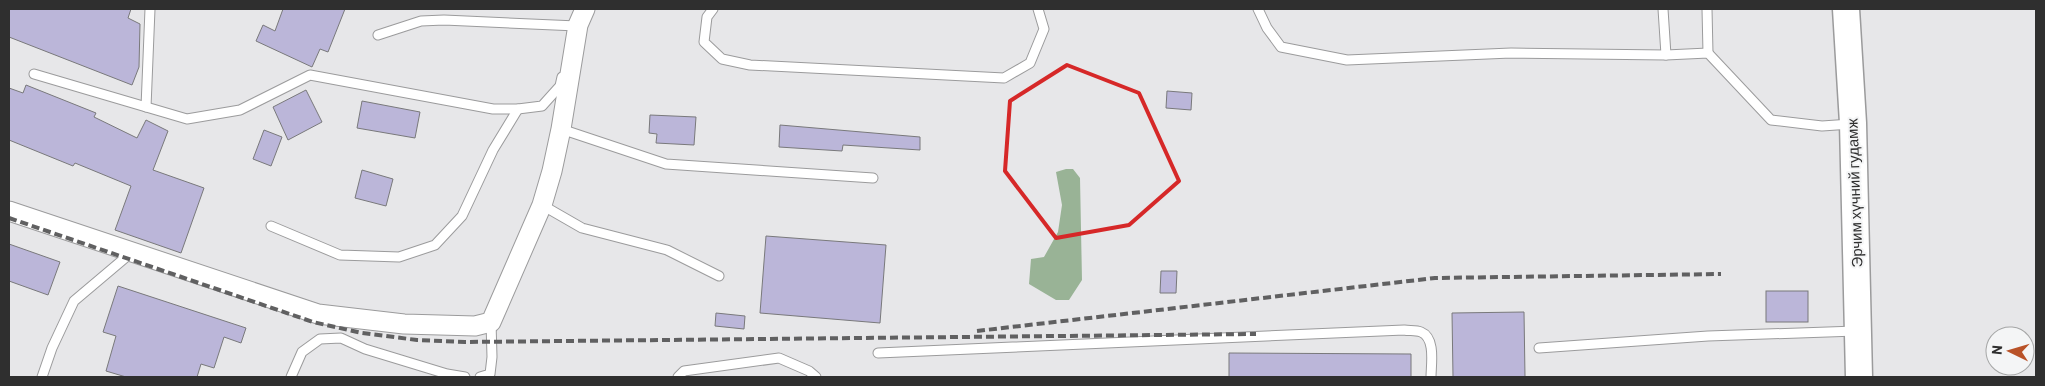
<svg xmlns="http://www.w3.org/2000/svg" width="2045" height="386" viewBox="0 0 2045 386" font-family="Barlow,sans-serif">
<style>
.forest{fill:#99b396}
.building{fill:#bbb6d9;stroke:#79797b}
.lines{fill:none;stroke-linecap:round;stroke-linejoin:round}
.service-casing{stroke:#9b9b9c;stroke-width:11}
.minor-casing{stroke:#9b9b9c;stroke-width:21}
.secondary-casing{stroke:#9b9b9c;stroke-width:29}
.service{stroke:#fff;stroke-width:9}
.minor{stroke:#fff;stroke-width:19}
.secondary{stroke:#fff;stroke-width:26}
.rail{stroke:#606061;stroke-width:4;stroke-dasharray:8 4;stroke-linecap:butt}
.marked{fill:none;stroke:#d62828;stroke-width:4;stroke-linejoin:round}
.labels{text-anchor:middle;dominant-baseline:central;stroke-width:4;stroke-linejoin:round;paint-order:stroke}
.street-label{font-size:15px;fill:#2f2f2f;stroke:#f4f5f6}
</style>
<rect width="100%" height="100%" fill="#e7e7e9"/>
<!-- forest -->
<polygon class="forest" points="1066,169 1073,169 1080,178 1082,280 1069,300 1056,300 1029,284 1031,259 1044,257 1058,232 1062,205 1056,172"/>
<!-- building -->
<g class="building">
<polygon points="9,9 131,9 128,18 140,24 139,67 132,85 9,37"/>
<polygon points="283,9 345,9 328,52 320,49 312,67 256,41 263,25 275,31"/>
<polygon points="26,85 96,113 94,117 137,138 146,120 168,131 153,170 204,188 181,253 115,230 131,186 75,163 73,166 9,140 9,88 23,93"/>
<polygon points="306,90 322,122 288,140 273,107"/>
<polygon points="1167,91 1192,93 1191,110 1166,108"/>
<polygon points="362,101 420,112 415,138 357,128"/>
<polygon points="650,115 696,117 694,145 656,143 657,134 649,133"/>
<polygon points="780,125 920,137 920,150 843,145 842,151 779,147"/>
<polygon points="264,130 282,137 271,166 253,159"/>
<polygon points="362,170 393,179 386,206 355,198"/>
<polygon points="766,236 886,245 880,323 760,313"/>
<polygon points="9,244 60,262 48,295 9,281"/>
<polygon points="1161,271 1177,271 1176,293 1160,293"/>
<polygon points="118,286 246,328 241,343 224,337 214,368 201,364 197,377 126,377 106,371 116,336 103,332"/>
<rect x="1766" y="291" width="42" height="31"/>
<polygon points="1524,312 1525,377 1453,377 1452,313"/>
<polygon points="716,313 745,316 744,329 715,326"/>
<polygon points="1229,353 1411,354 1411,377 1229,377"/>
</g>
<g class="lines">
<!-- service casing -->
<g class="service-casing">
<g id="service">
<polyline points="713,9 707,17 704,42 722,59 750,65 1004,78 1030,63 1044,29 1038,9"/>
<polyline points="1258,9 1267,28 1281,47 1347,60 1511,53 1666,55 1708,53 1771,120 1822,126 1851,124"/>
<polyline points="1663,9 1666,55"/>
<polyline points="1707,9 1708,53"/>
<polyline points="378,35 421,21 444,20 577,26"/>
<polyline points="34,74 187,119 240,110 310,75 493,109 518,109 542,106 560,86 562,77"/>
<polyline points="146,107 150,9"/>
<polyline points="561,129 666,164 873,178"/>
<polyline points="542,205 582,228 667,250 719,276"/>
<polyline points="271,226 340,255 399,257 435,245 462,216 493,150 518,109"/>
<polyline points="1539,348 1708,336 1856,331"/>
<path d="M 878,353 L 1404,330 C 1409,331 1416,330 1421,332 C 1436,338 1431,365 1431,377"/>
<polyline points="42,377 52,348 74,301 132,252"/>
<polyline points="291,377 302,352 320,339 341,338 365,349 447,374 465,377"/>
<polyline points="480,377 490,374 492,357 491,322"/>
<polyline points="678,377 684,371 779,358 809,371 816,377"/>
</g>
</g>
<!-- minor casing -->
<g class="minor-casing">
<polyline id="minor" points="9,211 318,314 404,324 475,326 491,322 542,205 552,171 561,129 578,25 585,9"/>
</g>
<!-- secondary casing -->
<g class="secondary-casing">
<polyline id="secondary" points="1846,9 1853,123 1859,377"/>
</g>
<!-- service -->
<use href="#service" class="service"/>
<!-- minor -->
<use href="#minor" class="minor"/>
<!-- secondary -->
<use href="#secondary" class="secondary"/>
<!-- rail -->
<g class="rail">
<polyline points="9,218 313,322 362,333 417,340 465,342 1256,334"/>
<polyline points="977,331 1435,278 1721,274"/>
</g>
</g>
<!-- marked area -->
<path class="marked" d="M 1067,65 L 1139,93 L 1179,181 L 1129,225 L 1056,238 L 1005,171 L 1010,101 Z"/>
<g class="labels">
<!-- street labels -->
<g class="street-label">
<text transform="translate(1854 193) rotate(-92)">Эрчим хүчний гудамж</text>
</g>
</g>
<!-- border -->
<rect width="2045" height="386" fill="none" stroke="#2f2f2f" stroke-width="20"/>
<!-- north arrow -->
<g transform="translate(2010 351) rotate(275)"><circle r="24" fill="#f4f5f6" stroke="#a5a6a6"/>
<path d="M0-4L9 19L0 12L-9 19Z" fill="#b95228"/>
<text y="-8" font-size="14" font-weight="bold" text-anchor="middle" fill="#2f2f2f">N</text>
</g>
</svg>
